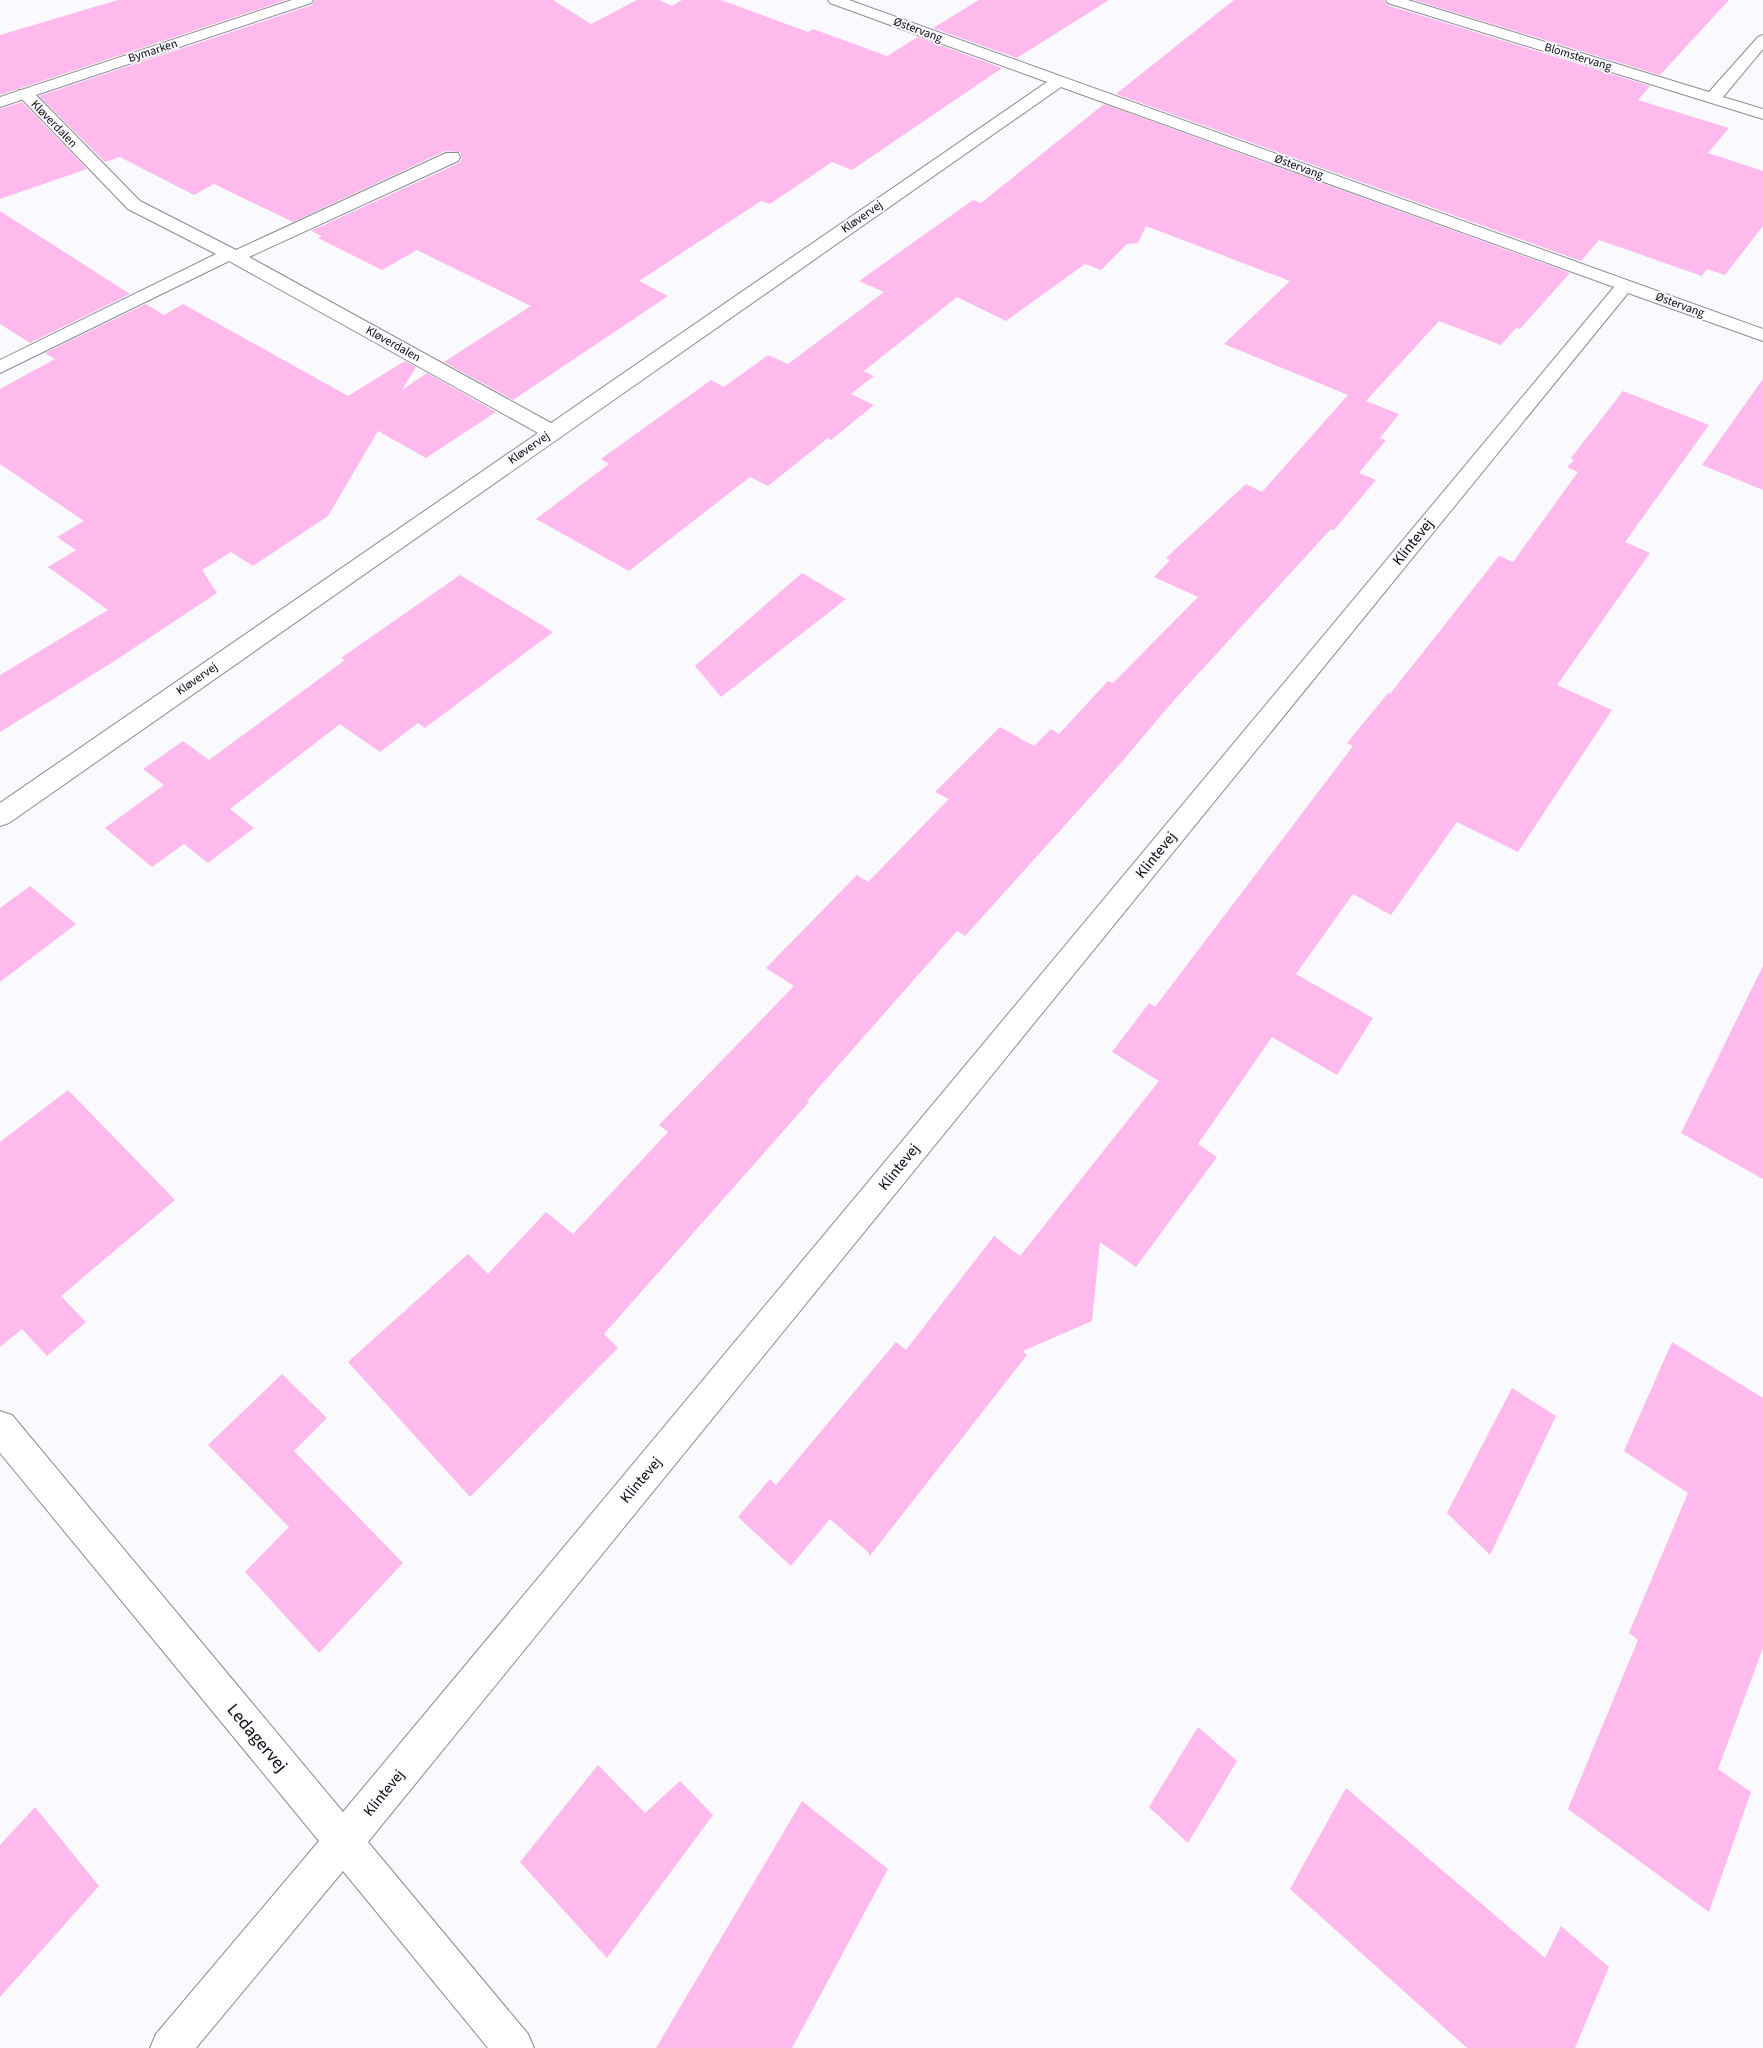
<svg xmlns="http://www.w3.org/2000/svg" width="1763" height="2048" viewBox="0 0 1763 2048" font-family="'Source Sans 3',sans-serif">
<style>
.building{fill:#febaed}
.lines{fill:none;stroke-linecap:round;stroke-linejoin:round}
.minor-casing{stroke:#8b8b92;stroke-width:2}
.tertiary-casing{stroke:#8b8b92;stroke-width:2}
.minor{fill:#fff;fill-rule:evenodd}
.tertiary{fill:#fff;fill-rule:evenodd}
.labels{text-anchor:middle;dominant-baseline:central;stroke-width:4;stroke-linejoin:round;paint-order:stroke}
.far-street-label{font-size:12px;fill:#0b0b0e;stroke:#f9f9fe}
.street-label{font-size:15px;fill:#0b0b0e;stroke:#f9f9fe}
.near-street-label{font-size:18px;fill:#0b0b0e;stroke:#f9f9fe}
</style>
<rect width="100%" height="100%" fill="#f9f9fe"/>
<!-- building -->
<g class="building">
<polygon points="118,0 286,0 0,95 0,35"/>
<polygon points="315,0 553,0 591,24 637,0 659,0 672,6 682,0 721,0 808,32 813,29 887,56 918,37 1002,68 852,170 832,162 770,204 761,201 639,281 668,296 513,400 444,362 531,306 417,250 382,270 318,238 322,236 311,231 459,163 462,158 460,152 445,151 293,222 214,184 194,195 120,157 105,162 39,96 312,5"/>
<polygon points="979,0 1109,0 1017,58 933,28"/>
<polygon points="1234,0 1384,0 1387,5 1650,86 1638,100 1729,128 1708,153 1763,171 1763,226 1725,275 1707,269 1702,276 1599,240 1581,261 1116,94"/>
<polygon points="1414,0 1729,0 1660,75"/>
<polygon points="22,102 87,169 0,199 0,109"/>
<polygon points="1104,104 1570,273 1520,329 1516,328 1501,345 1439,321 1366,401 1399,414 1380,438 1386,440 1359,473 1376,480 1334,530 1331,529 1175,699 1120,764 965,936 957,931 807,1101 809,1102 604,1334 618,1348 470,1497 348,1362 468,1254 488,1274 546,1212 573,1234 668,1132 659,1125 794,986 766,968 857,875 868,882 949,799 935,792 1000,727 1034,746 1051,729 1059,734 1108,681 1113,683 1198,597 1154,577 1170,560 1166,558 1246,484 1262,492 1348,395 1224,344 1290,281 1146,226 1138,243 1127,244 1101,270 1085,264 1006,321 957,297 864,371 874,376 851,394 874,405 831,440 828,438 768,486 750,477 629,571 536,519 609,464 601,459 711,380 724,387 768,355 788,364 884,292 859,281 973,200 981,203"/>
<polygon points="0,211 130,294 30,343 0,324"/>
<polygon points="146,304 164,315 183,304 348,396 405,361 416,367 402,390 427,373 496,412 426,458 378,431 328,516 253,566 231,552 202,570 217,593 113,662 0,732 0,675 108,610 48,567 76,550 57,537 84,521 0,464 0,389 55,359 45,353"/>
<polygon points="1763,379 1763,490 1702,465"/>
<polygon points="1623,391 1709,425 1625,542 1650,553 1557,685 1612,710 1518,852 1457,822 1391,915 1353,894 1296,974 1373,1018 1337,1075 1272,1037 1198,1144 1217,1157 1136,1267 1100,1242 1092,1321 1023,1351 1027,1355 869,1557 869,1553 830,1519 791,1566 738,1517 770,1479 776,1485 896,1342 906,1350 994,1236 1020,1256 1159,1081 1112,1052 1149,1003 1155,1007 1353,746 1347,743 1388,693 1390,694 1499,556 1513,562 1578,472 1567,467 1574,460 1571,458"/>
<polygon points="802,573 846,599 721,697 695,666"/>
<polygon points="460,575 553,632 425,728 418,723 380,752 340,724 230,809 254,828 208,863 184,844 152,867 105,828 164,785 143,769 183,741 209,760 345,660 341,658"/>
<polygon points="30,886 76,924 0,982 0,908"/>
<polygon points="1763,966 1763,1179 1681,1133"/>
<polygon points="68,1090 175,1200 61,1296 86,1322 47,1356 22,1329 0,1347 0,1142"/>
<polygon points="1672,1342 1763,1398 1763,1648 1718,1769 1751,1792 1709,1912 1568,1809 1638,1640 1629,1633 1688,1493 1624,1451"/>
<polygon points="282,1374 327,1418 294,1451 403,1563 319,1653 245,1572 289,1527 208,1445"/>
<polygon points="1512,1388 1556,1416 1490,1555 1447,1513"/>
<polygon points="1198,1727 1237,1761 1188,1843 1149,1807"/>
<polygon points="598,1765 645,1813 680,1781 713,1815 607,1958 520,1862"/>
<polygon points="1346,1788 1545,1958 1561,1926 1609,1967 1575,2048 1467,2048 1290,1889"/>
<polygon points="802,1801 888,1869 792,2048 656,2048"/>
<polygon points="35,1807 99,1886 0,1997 0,1845"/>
</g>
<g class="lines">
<!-- minor casing -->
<g class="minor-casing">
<g id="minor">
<polygon points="828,0 849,0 1763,329 1763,341 1628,293 368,1842 528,2034 534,2048 488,2048 343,1871 196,2048 150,2048 156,2034 319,1841 0,1453 0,1411 12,1415 343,1812 1614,287 1061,87 9,823 0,826 0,803 538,433 229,261 0,373 0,360 216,254 128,209 19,96 17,93 19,90 31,90 140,201 236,250 446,153 458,153 460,157 458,161 249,257 551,423 1047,82 830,3"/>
<polygon points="1386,0 1408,0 1709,92 1758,37 1763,35 1763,49 1723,97 1763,109 1763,119 1388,3"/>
</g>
</g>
<!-- tertiary casing -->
<g class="tertiary-casing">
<polygon id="tertiary" points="292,0 313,0 311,3 0,107 0,97"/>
</g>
<!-- minor -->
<use href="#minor" class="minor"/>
<!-- tertiary -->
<use href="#tertiary" class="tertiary"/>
</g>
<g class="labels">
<!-- far-street labels -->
<g class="far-street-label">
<text transform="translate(918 30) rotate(20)">Østervang</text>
<text transform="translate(153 51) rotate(-18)">Bymarken</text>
<text transform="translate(1578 57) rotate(17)">Blomstervang</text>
<text transform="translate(54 124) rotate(46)">Kløverdalen</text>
<text transform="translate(1299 167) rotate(20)">Østervang</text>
<text transform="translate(862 217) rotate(-35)">Kløvervej</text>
<text transform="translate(1680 305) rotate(20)">Østervang</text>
<text transform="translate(393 344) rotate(29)">Kløverdalen</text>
<text transform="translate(529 448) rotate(-35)">Kløvervej</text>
<text transform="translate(197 679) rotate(-35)">Kløvervej</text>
</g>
<!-- street labels -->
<g class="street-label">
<text transform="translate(1413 542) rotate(-51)">Klintevej</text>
<text transform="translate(1156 855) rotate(-51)">Klintevej</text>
<text transform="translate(899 1167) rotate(-51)">Klintevej</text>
<text transform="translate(641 1480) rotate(-50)">Klintevej</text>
<text transform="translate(384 1793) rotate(-51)">Klintevej</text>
</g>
<!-- near-street labels -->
<g class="near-street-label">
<text transform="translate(257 1738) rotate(50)">Ledagervej</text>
</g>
</g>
</svg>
